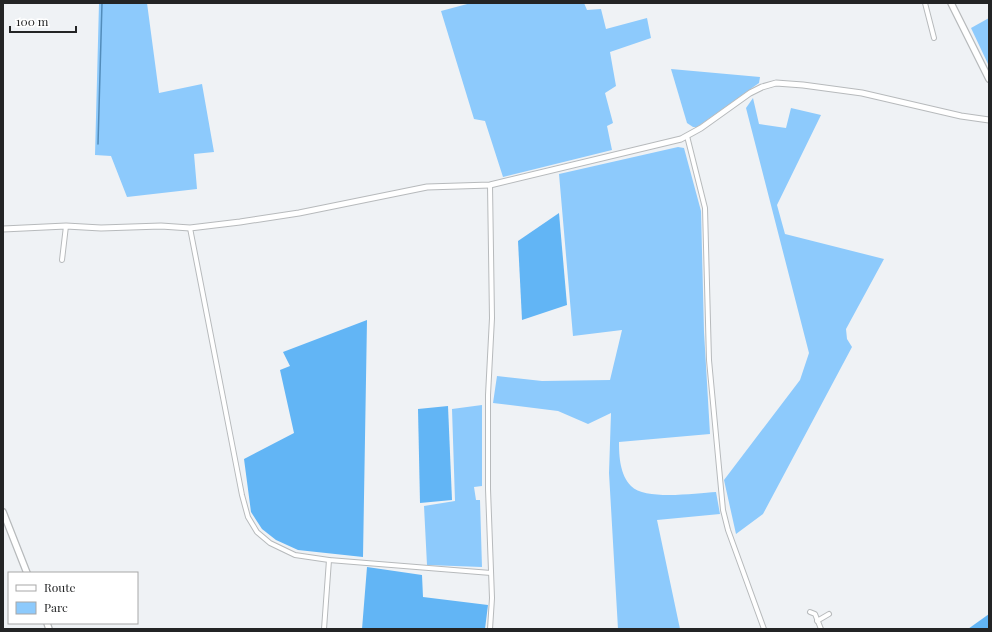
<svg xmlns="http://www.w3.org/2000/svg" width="992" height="632" viewBox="0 0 992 632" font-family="'Playfair Display',serif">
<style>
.green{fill:#8dcafc}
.forest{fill:#62b5f5}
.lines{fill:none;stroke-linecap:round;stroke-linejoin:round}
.stream{stroke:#528cba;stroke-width:1.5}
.minor-casing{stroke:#b7babc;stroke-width:6}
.tertiary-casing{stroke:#b7babc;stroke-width:7}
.secondary-casing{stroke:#b7babc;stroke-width:8}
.minor{stroke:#fff;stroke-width:4}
.tertiary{stroke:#fff;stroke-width:5}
.secondary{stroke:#fff;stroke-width:5.5}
</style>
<rect width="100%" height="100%" fill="#eff2f5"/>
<!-- green -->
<g class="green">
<polygon points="99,3 147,3 159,93 202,84 214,152 194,154 197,189 127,197 111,156 95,155"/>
<polygon points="471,3 584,3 587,10 601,9 606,29 647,18 651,38 610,52 616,86 605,93 613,123 607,126 612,150 503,177 485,121 474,119 441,11"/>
<polygon points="989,18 989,64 988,64 971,28"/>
<polygon points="671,69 760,77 759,83 697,127 693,127 687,123"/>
<polygon points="753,98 759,124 786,128 791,108 821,115 777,205 785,234 884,259 846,329 847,339 852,347 763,514 736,534 724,480 800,380 809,353 746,108"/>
<path d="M 678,147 L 684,148 L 701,211 L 704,332 L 710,434 L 619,442 C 619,456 620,475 631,486 C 646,501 696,493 716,492 L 720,514 L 657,520 L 680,629 L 618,629 L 609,473 L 611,413 L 588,424 L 558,411 L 493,403 L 497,376 L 542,381 L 610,380 L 622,330 L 573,336 L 559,174 Z"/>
<polygon points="482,405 482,486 474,487 476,500 480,500 482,567 427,565 424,506 455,501 452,409"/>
</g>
<!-- forest -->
<g class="forest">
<polygon points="559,213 567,305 522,320 518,241"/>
<polygon points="367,320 363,557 298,550 276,540 262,529 251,512 244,459 294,433 280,370 290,366 283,352"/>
<polygon points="448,406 452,500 420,503 418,409"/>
<polygon points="367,567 422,575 423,597 488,605 485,629 362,629"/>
<polygon points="989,614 989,629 968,629"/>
</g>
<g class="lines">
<!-- stream -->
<polyline class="stream" points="98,144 102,3"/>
<!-- minor casing -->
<g class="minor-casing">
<g id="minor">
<polyline points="925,3 934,38"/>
<polyline points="687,136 705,208 709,360 723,510 728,530 764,629"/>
<polyline points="190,228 242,495 248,517 257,532 270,543 295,555 329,560 491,573"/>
<polyline points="62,260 66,226"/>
<polyline points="810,612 815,614 821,629"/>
<polyline points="817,621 829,614"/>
<polyline points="324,629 329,560"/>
<polyline points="490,629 492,598 488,489 488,395 492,318 490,185"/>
</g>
</g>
<!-- tertiary casing -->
<g class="tertiary-casing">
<polyline id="tertiary" points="3,229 66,226 101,228 161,226 190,228 240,222 299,213 427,187 490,185 681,139 701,128 750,93 762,87 776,83 803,85 862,93 961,116 989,120"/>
</g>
<!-- secondary casing -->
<g class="secondary-casing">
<g id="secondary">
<polyline points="951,3 989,79"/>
<polyline points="3,512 27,573"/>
<polyline points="47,623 49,629"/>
</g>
</g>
<!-- minor -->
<use href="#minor" class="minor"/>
<!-- tertiary -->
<use href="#tertiary" class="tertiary"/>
<!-- secondary -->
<use href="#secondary" class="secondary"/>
</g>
<!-- border -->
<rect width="992" height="632" fill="none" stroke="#232425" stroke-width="8"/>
<!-- legend -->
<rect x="8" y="572" width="130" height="52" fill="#ffffff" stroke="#a7a7a8"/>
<rect x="16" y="585" width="20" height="6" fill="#ffffff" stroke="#a7a7a8"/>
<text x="44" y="592" font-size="12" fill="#232425">Route</text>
<rect x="16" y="602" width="20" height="12" fill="#8dcafc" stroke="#a7a7a8"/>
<text x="44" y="612" font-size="12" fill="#232425">Parc</text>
<!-- scale -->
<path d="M10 26v6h66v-6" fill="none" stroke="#232425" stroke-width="2"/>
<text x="16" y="26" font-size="12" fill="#232425" stroke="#ffffff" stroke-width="3" paint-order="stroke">100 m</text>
</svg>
